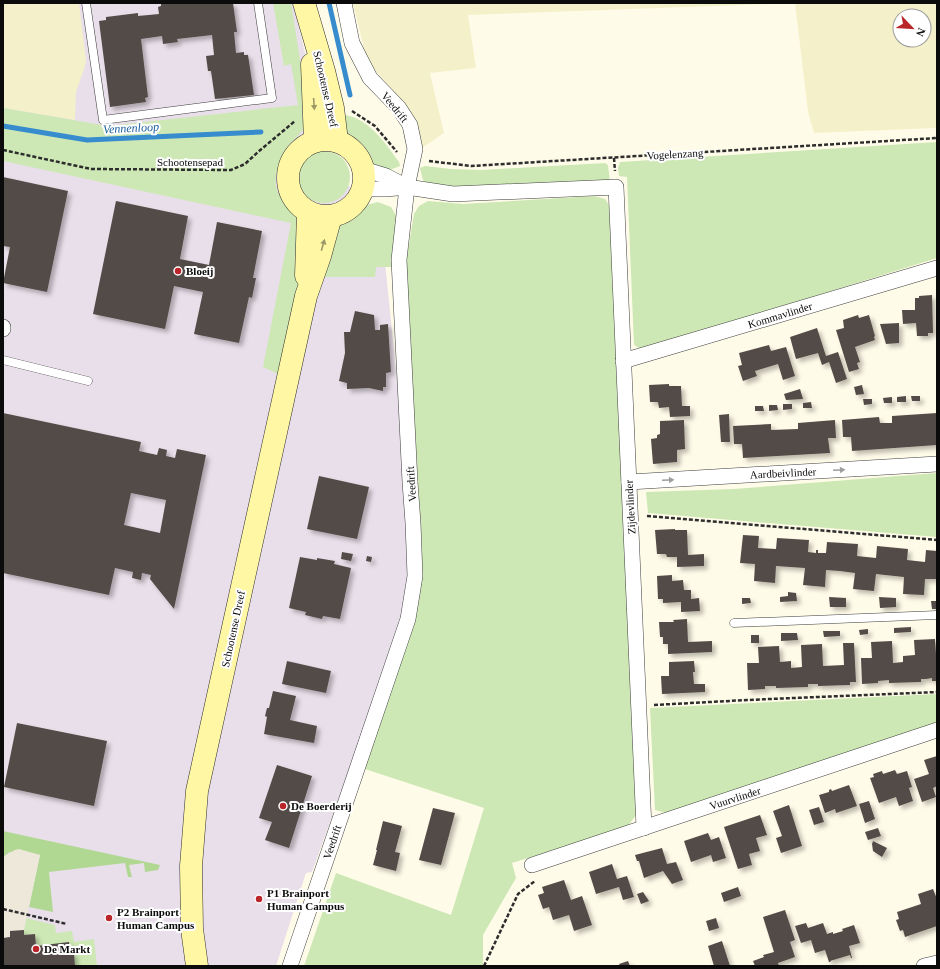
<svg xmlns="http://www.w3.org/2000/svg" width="940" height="969" viewBox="0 0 940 969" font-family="'Times New Roman',serif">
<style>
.industrial{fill:#e9dfea}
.farmland{fill:#f4f1ca;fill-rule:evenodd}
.green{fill:#cde8b4}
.forest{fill:#b1d893}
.plaza{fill:#ede8da}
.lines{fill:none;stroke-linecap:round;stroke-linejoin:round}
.stream{stroke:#368ccc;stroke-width:5}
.building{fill:#534c47;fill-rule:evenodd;filter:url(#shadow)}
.lane-casing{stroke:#3e3e3e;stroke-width:9}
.street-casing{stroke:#3e3e3e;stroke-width:16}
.secondary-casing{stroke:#2d2d2d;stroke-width:23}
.path{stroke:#2d2d2d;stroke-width:2.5;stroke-dasharray:4 2;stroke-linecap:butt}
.lane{stroke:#fff;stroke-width:8}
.street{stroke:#fff;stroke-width:15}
.secondary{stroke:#fff7a4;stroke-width:22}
.oneway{fill:#9d9967}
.oneway2{fill:#9d9d9d}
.poi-dot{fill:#b92528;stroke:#fff;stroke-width:1.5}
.labels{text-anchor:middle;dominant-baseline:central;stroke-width:4;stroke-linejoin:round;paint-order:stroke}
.street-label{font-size:11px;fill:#0b0b0b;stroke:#fff}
.poi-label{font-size:11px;font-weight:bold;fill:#0b0b0b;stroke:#fff;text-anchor:start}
.water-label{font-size:12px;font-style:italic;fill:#165d9b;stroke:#fff}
</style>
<defs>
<filter id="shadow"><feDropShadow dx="3.5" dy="3.5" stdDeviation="2" flood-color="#0004"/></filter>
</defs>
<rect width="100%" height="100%" fill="#fffbe9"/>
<!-- industrial -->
<polygon class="industrial" points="3,3 293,3 334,173 380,214 410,505 407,610 312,872 306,873 276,966 3,966"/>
<!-- farmland -->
<g class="farmland">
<polygon points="3,3 79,3 86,61 84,69 76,92 75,120 3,108"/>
<path d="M 353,3 L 937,3 L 937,128 L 814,133 L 808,112 L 795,3 L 468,15 L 476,68 L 430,73 L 444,133 L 422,148 L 401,100 L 367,61 ZM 900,16 L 924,16 L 924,40 L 900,40 Z"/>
</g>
<!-- green -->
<g class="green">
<path d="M 273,3 L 291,3 L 308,109 C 308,114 308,119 306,124 C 301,135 291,141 285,151 C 279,160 274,176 276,187 C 279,200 292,209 299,220 L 299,282 L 280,375 L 263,367 L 291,223 L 3,161 L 3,108 L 108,126 L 298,105 L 291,64 L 284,66 Z"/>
<path d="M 344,115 C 369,118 385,143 399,162 L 400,166 L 390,170 L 375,167 L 360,146 L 346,133 Z"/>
<polygon points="937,142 937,258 651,347 641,349 634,345 627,177 619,176 618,168 620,162"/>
<circle cx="324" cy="177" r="26"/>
<polygon points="605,163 608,165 610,182 455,192 428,184 423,180 420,168 425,166 451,169 481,170"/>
<polygon points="594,196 605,199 610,207 636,815 628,826 512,863 516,878 483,935 483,966 304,966 336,873 451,915 484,808 365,769 413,627 421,579 422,549 406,277 407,256 414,214 419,206 428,201 463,204"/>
<polygon points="378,202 391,207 397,217 394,267 376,267 375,277 320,277 339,224 367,205"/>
<polygon points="937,473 937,537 648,513 646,492 734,489"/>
<polygon points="937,694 937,722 666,813 655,810 650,708"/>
<polygon points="26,918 55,925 56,933 72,931 74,942 94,939 97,966 75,966 74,953 70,953 69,943 36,946 35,934 24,935 24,930"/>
</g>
<!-- forest -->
<polygon class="forest" points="3,831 160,865 158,870 145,872 144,863 129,865 132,877 128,877 125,863 49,872 53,912 29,907 40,855 10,852 3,857"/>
<!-- plaza -->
<polygon class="plaza" points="19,849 40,855 24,930 10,931 10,937 3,938 3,857 15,850"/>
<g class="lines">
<!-- stream -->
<g class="stream">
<polyline points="329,3 350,95"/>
<polyline points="3,126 87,140 261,132"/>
</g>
</g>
<!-- building -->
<g class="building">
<polygon points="161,3 233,3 237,32 234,32 236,53 244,52 244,55 248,55 254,95 215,99 211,71 208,71 206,56 214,55 212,35 177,39 178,42 163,44 162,36 141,39 148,97 145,98 146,102 110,107 99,21 106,20 106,17 138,13 138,16 159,14 158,7 161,6"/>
<polygon points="3,177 68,191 47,292 3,283 10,247 3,246"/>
<polygon points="116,201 188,216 180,259 209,265 217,222 262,231 253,278 256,278 252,298 249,297 239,343 194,334 203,292 174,286 165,329 93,314"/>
<polygon points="932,295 933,333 928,333 928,336 917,336 916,323 903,324 902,310 915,310 915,298 919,298 919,296"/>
<polygon points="355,311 374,315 375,330 380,330 380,325 388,324 391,372 386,373 386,387 383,387 383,391 369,388 347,389 347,383 339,381 345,353 344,332 350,332"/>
<polygon points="858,315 859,318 869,315 875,336 874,337 875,340 855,347 860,362 857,363 859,369 849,372 836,330 844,328 843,320"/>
<polygon points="899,323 899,343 886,344 880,324"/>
<polygon points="817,328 826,356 838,352 847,379 836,383 829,362 822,365 818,353 796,359 790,337"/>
<polygon points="769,345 771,351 786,347 795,376 783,380 778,364 755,371 757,376 743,381 738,366 742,365 739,353"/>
<polygon points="669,384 669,386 681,386 682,406 690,406 690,416 670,417 669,407 659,408 658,402 650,402 649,385"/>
<polygon points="862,385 864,394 856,395 854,387"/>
<polygon points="800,389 803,399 786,400 784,394"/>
<polygon points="906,396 906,402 897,402 897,397"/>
<polygon points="911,396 920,396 920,401 912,401"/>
<polygon points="892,397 892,403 884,403 883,398"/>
<polygon points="863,399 872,399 872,404 864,405"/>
<polygon points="811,402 812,408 803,408 803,403"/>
<polygon points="783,404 792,404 792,409 783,410"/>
<polygon points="769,405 777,405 778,410 769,411"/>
<polygon points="755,406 763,406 764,411 755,411"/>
<path d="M 3,413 L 141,442 L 139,451 L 157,455 L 159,448 L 167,450 L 166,456 L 175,458 L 177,449 L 206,455 L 174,609 L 150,579 L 151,575 L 142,573 L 141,580 L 132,578 L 133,572 L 115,568 L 109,595 L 3,573 ZM 131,493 L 166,500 L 160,533 L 124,525 Z"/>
<polygon points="937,413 937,445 852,451 851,437 843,437 842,420 879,417 880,423 892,423 892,416"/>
<polygon points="729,414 730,442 721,442 719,415"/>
<polygon points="684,420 685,449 677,450 677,462 653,464 651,439 657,438 657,435 660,434 660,421"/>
<polygon points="835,420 836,438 828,438 830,453 743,458 742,444 734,444 733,426 771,424 771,430 798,429 798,423"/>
<polygon points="319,476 369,487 357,539 307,529"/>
<polygon points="675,529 675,530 687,530 688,555 704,554 704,566 677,567 677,557 667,557 666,554 657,554 655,530"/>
<polygon points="743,535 759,536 758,548 776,549 777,538 809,540 808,552 816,553 816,550 818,550 818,553 826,553 827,542 858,544 857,556 876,558 877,546 908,549 907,560 925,562 926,550 937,551 937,579 925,579 924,595 903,594 904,577 876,574 874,591 853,589 855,573 840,571 826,570 825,587 803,585 805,568 776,566 775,583 754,581 755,564 740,563"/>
<polygon points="342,552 353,554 351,561 341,559"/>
<polygon points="367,556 372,557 371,562 366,561"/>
<polygon points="300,557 317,560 317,558 335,561 334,564 351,568 340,619 323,616 322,619 305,615 306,612 289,608"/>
<polygon points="672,575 672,581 683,580 684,590 691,590 691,599 699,598 700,611 681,612 681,602 663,603 663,599 658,599 657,576"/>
<polygon points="788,592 796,593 797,601 780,602 780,597 788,596"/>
<polygon points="829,597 846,598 846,607 830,607"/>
<polygon points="879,597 896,598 896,607 880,608"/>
<polygon points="742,598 750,598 751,603 742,604"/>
<polygon points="931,601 937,601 937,609 932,609"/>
<polygon points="687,619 688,642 712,641 712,652 668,654 668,644 663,644 663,637 660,637 659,622 674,622 673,620"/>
<polygon points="911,627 911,632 894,633 894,628"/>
<polygon points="868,629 868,634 860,635 859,630"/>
<polygon points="823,631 840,631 840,636 824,637"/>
<polygon points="781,633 797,633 798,640 781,641"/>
<rect x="751" y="635" width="8" height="8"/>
<polygon points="935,639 936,654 937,654 937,681 932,681 932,678 926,679 921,679 921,682 889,683 889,680 878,681 878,683 862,684 861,658 872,658 871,642 892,641 893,663 903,662 903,656 915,655 914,640"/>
<polygon points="843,643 854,643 856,682 850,682 850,685 818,686 818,684 808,684 808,687 776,688 776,686 765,686 765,689 748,690 747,663 759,663 758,647 779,646 780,662 791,661 791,668 802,667 801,645 822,644 823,666 844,665"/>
<polygon points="287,661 331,671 326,693 282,684"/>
<polygon points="694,661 695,672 693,672 694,684 705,684 705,692 662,694 661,676 669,676 669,662"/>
<polygon points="273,691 296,696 290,720 317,726 314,743 264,734 267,717 265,716 267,708 269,708"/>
<polygon points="17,723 107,741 94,806 4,787"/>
<polygon points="937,756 937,786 933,788 936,797 922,802 914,779 929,774 924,760"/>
<polygon points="277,765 312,776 289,848 265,840 272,822 259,818"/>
<polygon points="895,770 897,774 907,771 912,787 909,788 913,801 899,806 896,797 879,803 870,778 874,777 873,774 882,771 883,774"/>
<polygon points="849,785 857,806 836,813 835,809 825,813 819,795 829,792 829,790 831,789 832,791"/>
<polygon points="869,801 875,819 865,823 859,804"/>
<polygon points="789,805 802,846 781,853 776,838 782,836 773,811"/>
<polygon points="819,807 824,822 814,825 809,810"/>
<polygon points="433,808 455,813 441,865 419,860"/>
<polygon points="760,815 767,835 756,838 760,851 749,854 752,865 738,869 724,827"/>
<polygon points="383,821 402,826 395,852 400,853 396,871 373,865 377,850 376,850"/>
<polygon points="878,828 881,836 868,840 865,832"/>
<polygon points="708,833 711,840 719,837 726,858 713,862 711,855 691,862 684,841"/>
<polygon points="873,841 887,848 882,857 873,851 872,844"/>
<polygon points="662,848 667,864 676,862 683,880 672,884 663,871 644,878 639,861 637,861 635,855"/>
<polygon points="612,864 617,879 627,876 634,897 623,900 619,887 596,894 589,872"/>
<polygon points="564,880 571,900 582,896 592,925 574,931 569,915 553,920 549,907 543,909 538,895 544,893 542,887"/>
<polygon points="738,887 741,896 724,902 721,893"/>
<polygon points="933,889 937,899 937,926 905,937 903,930 900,931 896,920 899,919 897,912 921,904 918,894"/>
<polygon points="643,892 649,901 641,904 637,894"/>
<polygon points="785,910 795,940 790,942 795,957 778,963 779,966 755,966 753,961 764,957 763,955 774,952 763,917"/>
<polygon points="716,918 719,928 709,931 706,921"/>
<polygon points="806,923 808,928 823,923 827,934 833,932 833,934 843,931 842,929 854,925 860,943 849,946 852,958 851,958 850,955 830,961 831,962 829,962 825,950 815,953 811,940 801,943 795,926"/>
<polygon points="24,930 24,935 35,934 36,946 69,942 70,953 74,953 75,966 3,966 3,938 10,937 10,931"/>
<polygon points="722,941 730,966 714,966 708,946"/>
<polygon points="628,961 630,966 620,966 619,964"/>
</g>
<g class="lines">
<!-- lane casing -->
<g class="lane-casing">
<g id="lane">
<polyline points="86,3 103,120 272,98 258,3"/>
<polyline points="3,360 88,381"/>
<polyline points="734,623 937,615"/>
</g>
</g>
<!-- street casing -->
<g class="street-casing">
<g id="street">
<polyline points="363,169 386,176 407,187"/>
<polyline points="362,189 386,189 407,187 453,194 616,187 644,828"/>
<polyline points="3,327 3,329"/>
<polyline points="623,361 937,268"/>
<polyline points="629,482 937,464"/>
<polyline points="532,865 937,730"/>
<polyline points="290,966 408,619 415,576 413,523 410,482 399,260 407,187 415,149 410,125 399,108 370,78 352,43 344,3"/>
<polyline points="924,966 937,963"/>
</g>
</g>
<!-- secondary casing -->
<g class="secondary-casing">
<g id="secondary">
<polyline points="304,3 324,71 333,108 337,141"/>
<polyline points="312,64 315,141"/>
<circle cx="326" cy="178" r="38"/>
<polyline points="306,276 308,212"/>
<polyline points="197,966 192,929 191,866 197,791 306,296 320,256 331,216"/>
</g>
</g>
<!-- path -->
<g class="path">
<polyline points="352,111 375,126 397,152"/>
<polyline points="3,150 91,169 231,170 245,164 258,152 295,121"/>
<polyline points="614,158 615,171"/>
<polyline points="429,161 471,166 937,138"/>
<polyline points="647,516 937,540"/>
<polyline points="654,705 747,700 937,692"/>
<polyline points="3,909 67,924"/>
<polyline points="484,966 518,894 535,881"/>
</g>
<!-- lane -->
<use href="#lane" class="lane"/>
<!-- street -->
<use href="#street" class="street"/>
<!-- secondary -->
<use href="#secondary" class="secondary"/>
</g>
<!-- one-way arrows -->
<defs><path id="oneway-solid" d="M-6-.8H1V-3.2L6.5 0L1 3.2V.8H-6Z"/></defs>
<g class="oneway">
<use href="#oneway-solid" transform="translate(314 104) rotate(86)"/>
<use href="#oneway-solid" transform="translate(323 245) rotate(-74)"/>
</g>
<g class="oneway2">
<use href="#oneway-solid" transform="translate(839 470) rotate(-3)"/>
<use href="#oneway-solid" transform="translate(668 480) rotate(-3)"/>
</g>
<!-- markers -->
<g class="poi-dot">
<circle cx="178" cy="271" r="4"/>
<circle cx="283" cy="806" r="4"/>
<circle cx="259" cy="899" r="4"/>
<circle cx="109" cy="918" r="4"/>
<circle cx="36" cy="949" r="4"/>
</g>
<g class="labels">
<!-- street labels -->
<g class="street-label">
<text transform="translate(326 89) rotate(77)">Schootense Dreef</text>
<text transform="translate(395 107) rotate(51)">Veedrift</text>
<text transform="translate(675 154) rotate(-3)">Vogelenzang</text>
<text x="190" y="162">Schootensepad</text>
<text transform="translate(780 315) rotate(-17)">Kommavlinder</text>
<text transform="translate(783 473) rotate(-3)">Aardbeivlinder</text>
<text transform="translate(411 484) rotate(-94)">Veedrift</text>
<text transform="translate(630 507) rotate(-93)">Zijdevlinder</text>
<text transform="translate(233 629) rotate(-78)">Schootense Dreef</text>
<text transform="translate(735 798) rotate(-18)">Vuurvlinder</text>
<text transform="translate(332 842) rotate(-71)">Veedrift</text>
</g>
<!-- poi labels -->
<g class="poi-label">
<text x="186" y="271">Bloeij</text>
<text x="291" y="806">De Boerderij</text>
<text x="267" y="893">P1 Brainport<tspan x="267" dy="13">Human Campus</tspan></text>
<text x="117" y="912">P2 Brainport<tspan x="117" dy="13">Human Campus</tspan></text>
<text x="44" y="949">De Markt</text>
</g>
<!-- water labels -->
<g class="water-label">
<text transform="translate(131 128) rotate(-3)">Vennenloop</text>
</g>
</g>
<!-- border -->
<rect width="940" height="969" fill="none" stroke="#0b0b0b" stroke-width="8"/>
<!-- north arrow -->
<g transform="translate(912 28) rotate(115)"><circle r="19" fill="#ffffff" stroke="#9d9d9d"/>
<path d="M0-3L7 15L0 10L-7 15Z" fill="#b92528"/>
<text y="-6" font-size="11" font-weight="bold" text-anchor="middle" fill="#0b0b0b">N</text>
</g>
</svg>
